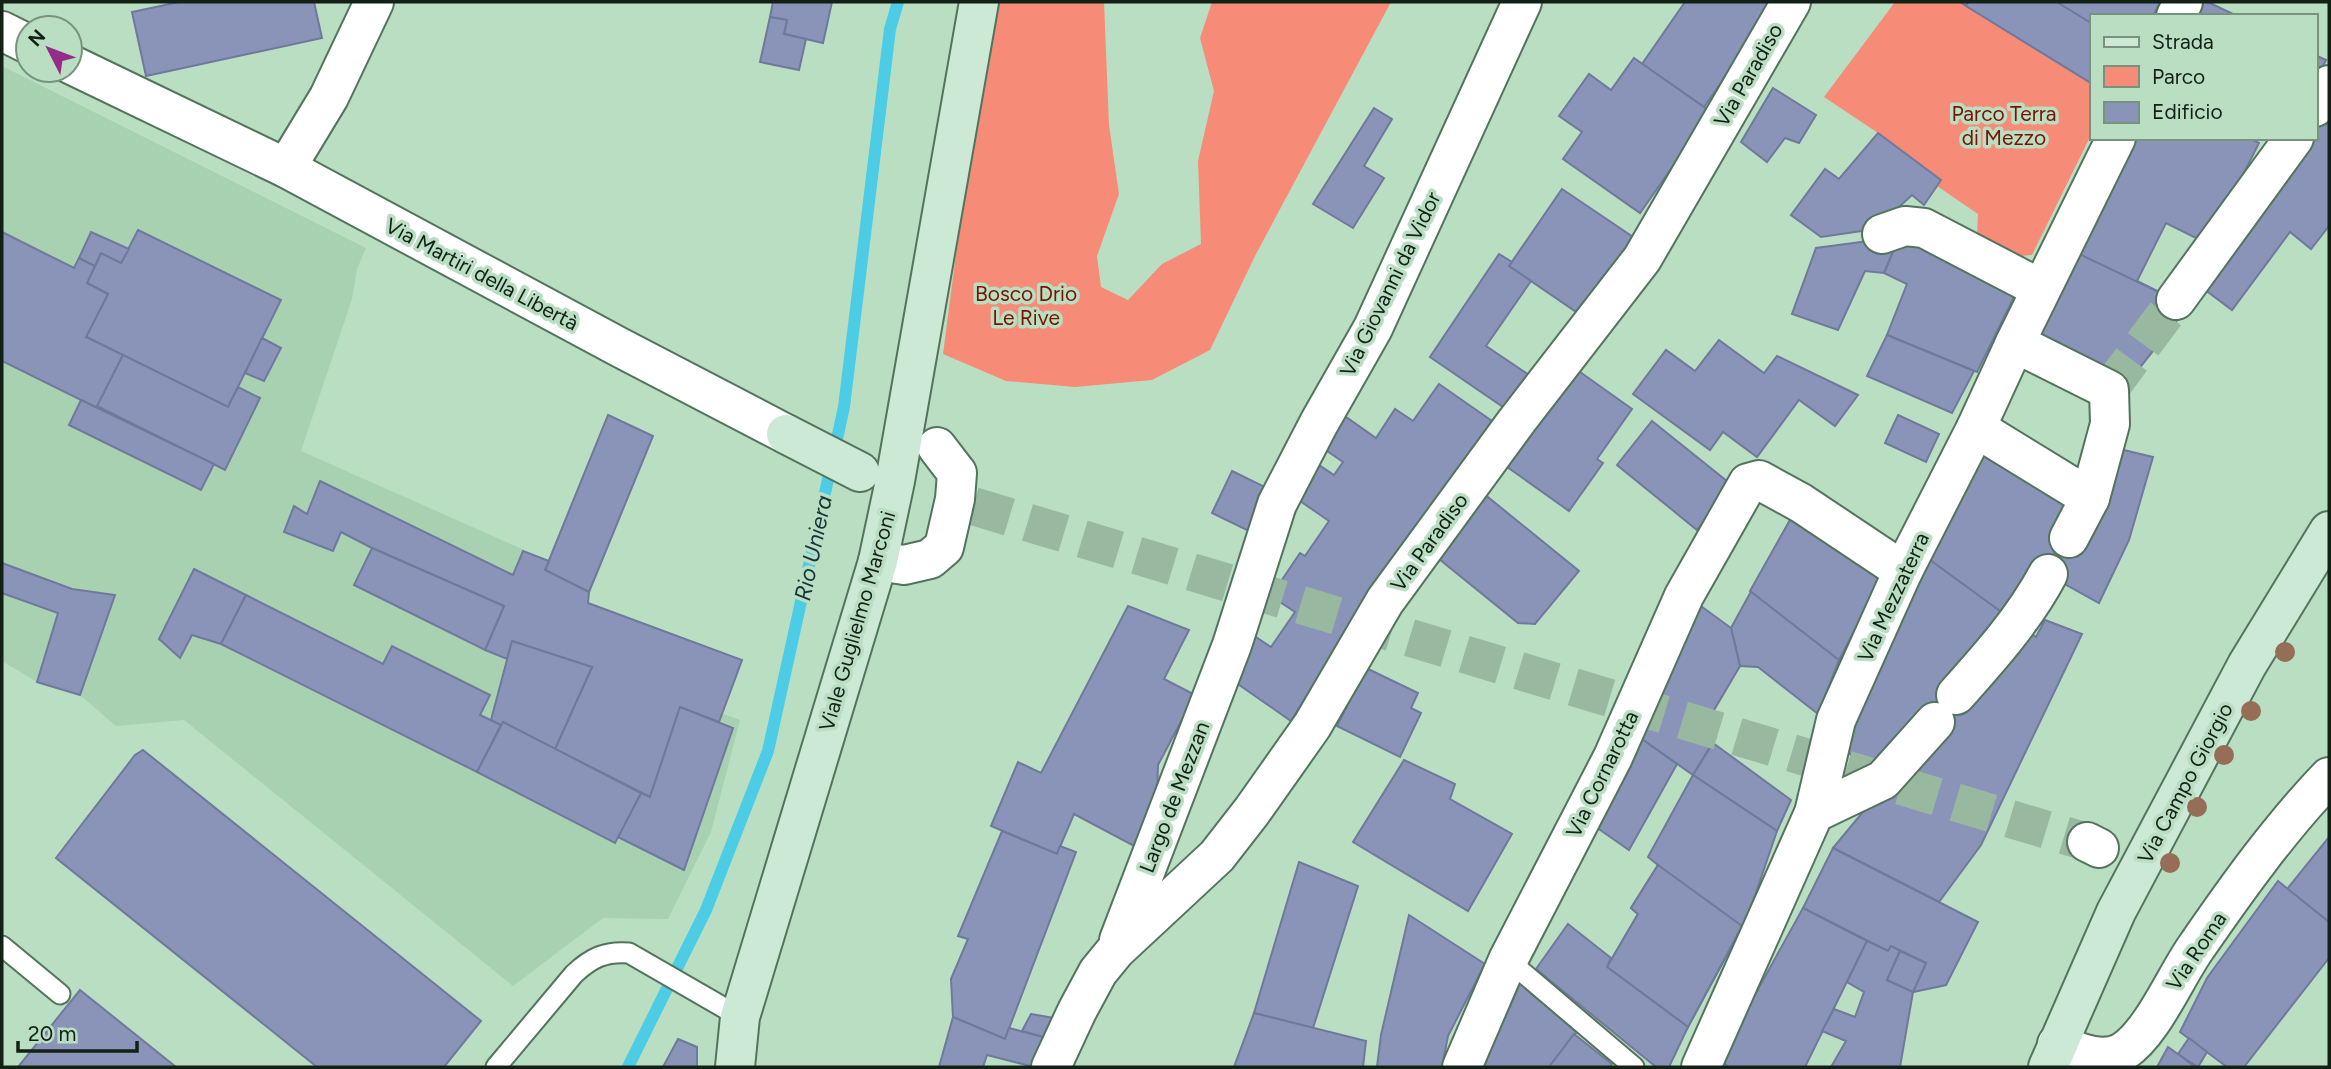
<svg xmlns="http://www.w3.org/2000/svg" width="2331" height="1069" viewBox="0 0 2331 1069" font-family="Figtree,sans-serif">
<style>
.built{fill:#a7d1b1}
.green{fill:#f68c77}
.lines{fill:none;stroke-linecap:round;stroke-linejoin:round}
.stream{stroke:#4dcde5;stroke-width:12}
.building{fill:#8a94b8;stroke:#6f799b;stroke-width:2}
.street-tunnel{stroke:#98b8a0;stroke-width:38;stroke-dasharray:38 19;stroke-linecap:butt}
.lane-casing{stroke:#53745c;stroke-width:23}
.street-casing{stroke:#53745c;stroke-width:42}
.secondary-casing{stroke:#53745c;stroke-width:42}
.lane{stroke:#fff;stroke-width:19}
.street{stroke:#fff;stroke-width:38}
.secondary{stroke:#cbe9d5;stroke-width:38}
.tree{fill:#966e57}
.labels{text-anchor:middle;dominant-baseline:central;stroke-width:7;stroke-linejoin:round;paint-order:stroke}
.street-label{font-size:21px;fill:#132016;stroke:#b9dec2}
.park-label{font-size:21px;fill:#791200;stroke:#b9dec2}
.water-label{font-size:23px;font-style:italic;fill:#183439;stroke:#b9dec2}
</style>
<rect width="100%" height="100%" fill="#b9dec2"/>
<!-- built -->
<polygon class="built" points="2,66 366,248 357,269 352,299 301,451 549,561 610,673 740,720 711,832 668,919 603,918 513,986 184,720 116,726 80,695 37,682 2,661"/>
<!-- green -->
<g class="green">
<polygon points="999,2 1104,2 1109,125 1119,194 1097,256 1101,287 1128,300 1162,264 1201,244 1198,161 1214,91 1200,38 1212,2 1391,2 1256,254 1210,350 1152,380 1075,387 1006,381 943,354 970,147"/>
<polygon points="1895,2 1960,2 2091,83 2091,135 2032,255 2006,257 1977,236 1978,214 1937,186 1941,179 1878,133 1824,97"/>
</g>
<g class="lines">
<!-- stream -->
<polyline class="stream" points="628,1067 706,910 768,751 844,407 890,29 898,2"/>
</g>
<!-- building -->
<g class="building">
<polygon points="179,2 314,2 322,38 146,76 132,12"/>
<polygon points="773,2 832,2 823,43 784,34 787,20 770,17"/>
<polygon points="1685,2 1778,2 1704,107 1642,64"/>
<polygon points="1960,2 2057,2 2091,23 2091,83"/>
<polygon points="1968,2 2160,2 2153,16 2091,16 2091,83 1966,6"/>
<polygon points="2057,2 2160,2 2153,16 2091,16 2091,23"/>
<polygon points="2203,2 2208,2 2237,16 2196,16"/>
<polygon points="770,17 787,20 784,34 806,39 799,70 760,62"/>
<polygon points="2315,55 2326,60 2315,82"/>
<polygon points="1634,58 1711,112 1640,213 1563,159 1582,132 1559,116 1589,74 1611,90"/>
<polygon points="1773,88 1816,115 1799,143 1785,138 1767,162 1741,142"/>
<polygon points="2329,100 2329,226 2311,249 2290,232 2232,310 2196,283 2305,138 2315,138 2315,122"/>
<polygon points="1374,108 1392,119 1364,166 1384,178 1353,228 1313,204"/>
<polygon points="1878,133 1941,180 1924,205 1912,195 1875,229 1821,237 1791,215 1825,169 1839,179"/>
<polygon points="2133,138 2249,138 2259,143 2208,244 2166,223 2137,281 2188,306 2119,394 2028,347"/>
<polygon points="1562,189 1642,243 1588,320 1509,266"/>
<polygon points="138,230 281,300 228,407 86,337 108,294 87,283 101,253 121,263"/>
<polygon points="2,232 74,268 79,258 95,266 87,283 108,294 86,337 123,355 97,408 2,361"/>
<polygon points="91,232 129,249 121,263 101,253 95,266 79,258"/>
<polygon points="1911,236 2015,295 1977,372 1887,335 1907,284 1884,273 1899,237"/>
<polygon points="1899,237 1884,273 1865,271 1838,330 1792,314 1816,248"/>
<polygon points="2075,252 2188,306 2119,394 2028,347"/>
<polygon points="1499,254 1512,262 1509,266 1531,281 1486,346 1532,377 1509,411 1430,357"/>
<polygon points="1887,335 1974,371 1952,413 1867,376"/>
<polygon points="262,338 281,348 264,381 245,373"/>
<polygon points="1719,340 1764,373 1777,356 1858,395 1835,426 1799,400 1757,457 1723,432 1710,450 1633,394 1666,350 1695,371"/>
<polygon points="123,355 228,407 238,387 260,398 225,470 97,406"/>
<polygon points="1573,367 1632,409 1597,459 1603,463 1569,511 1503,464"/>
<polygon points="1439,384 1492,421 1346,633 1291,721 1222,673 1250,633 1271,647 1295,612 1271,596 1300,553 1305,556 1329,521 1287,492 1310,459 1334,475 1343,462 1314,442 1336,410 1376,438 1395,409 1413,421"/>
<polygon points="81,400 214,464 201,490 69,425"/>
<polygon points="608,415 653,436 589,592 545,570"/>
<polygon points="1898,415 1939,434 1926,462 1885,443"/>
<polygon points="1652,421 1733,486 1697,530 1617,465"/>
<polygon points="1990,441 2085,500 2045,573 1880,777 1845,750 1926,557"/>
<polygon points="2107,446 2153,457 2129,540 2099,603 2045,573"/>
<polygon points="1232,471 1273,491 1253,533 1212,513"/>
<polygon points="320,481 513,575 523,551 549,561 545,570 589,592 588,603 742,660 719,722 680,707 650,797 555,749 592,667 512,641 507,659 485,650 504,606 372,548 341,532 333,551 284,532 294,506 307,514"/>
<polygon points="1483,493 1579,571 1535,624 1518,623 1433,554"/>
<polygon points="1794,513 1883,578 1846,663 1839,660 1818,714 1758,667 1740,666 1731,628"/>
<polygon points="1794,513 1883,576 1839,660 1750,591"/>
<polygon points="372,548 504,606 485,650 354,585"/>
<polygon points="1926,557 2015,622 1883,780 1845,750"/>
<polygon points="2,563 72,589 115,595 80,695 37,682 58,613 2,593"/>
<polygon points="194,569 246,595 221,644 192,635 180,658 159,639"/>
<polygon points="246,595 383,664 392,646 490,695 480,715 501,725 477,772 221,644"/>
<polygon points="1694,601 1731,628 1740,666 1704,727 1716,737 1693,775 1636,735"/>
<polygon points="1128,606 1189,630 1164,679 1195,695 1158,765 1157,803 1134,846 1074,814 1057,854 991,826 1018,762 1041,773"/>
<polygon points="2045,620 2082,634 1981,845 1939,902 1833,848 2018,625 2036,637"/>
<polygon points="512,641 592,667 555,749 503,722 501,725 491,720"/>
<polygon points="1366,668 1418,693 1411,708 1421,713 1400,757 1337,726"/>
<polygon points="680,707 733,728 684,870 618,837 641,793 650,797"/>
<polygon points="503,722 641,793 615,843 477,772"/>
<polygon points="1636,735 1677,764 1629,850 1593,825"/>
<polygon points="1713,743 1791,800 1777,831 1693,775"/>
<polygon points="143,750 481,1021 444,1067 317,1067 56,858 135,755"/>
<polygon points="1404,760 1455,784 1450,799 1512,834 1468,911 1353,842"/>
<polygon points="1693,775 1777,831 1748,916 1688,1027 1607,967 1638,914 1631,908 1658,865 1648,857"/>
<polygon points="1002,831 1057,854 1060,846 1076,852 1005,1039 953,1017 951,979 968,939 958,936"/>
<polygon points="2329,837 2329,922 2287,889"/>
<polygon points="1833,848 1978,922 1946,985 1913,992 1926,963 1891,946 1888,951 1803,908"/>
<polygon points="1299,862 1358,886 1313,1028 1254,1013"/>
<polygon points="1658,865 1742,926 1688,1027 1607,967 1638,914 1631,908"/>
<polygon points="2278,881 2329,922 2329,958 2244,1067 2227,1067 2180,1032 2207,978"/>
<polygon points="1803,908 1867,941 1805,1067 1729,1067 1719,1060"/>
<polygon points="1409,915 1485,964 1448,1036 1442,1067 1377,1067 1381,1035"/>
<polygon points="1568,924 1611,958 1607,967 1688,1027 1669,1067 1656,1067 1536,969"/>
<polygon points="1867,941 1888,951 1891,946 1900,951 1887,980 1913,992 1900,1067 1831,1067 1846,1041 1822,1031 1834,1009 1855,1017 1864,992 1847,982"/>
<polygon points="1900,951 1926,963 1913,992 1887,980"/>
<polygon points="1520,983 1577,1032 1549,1067 1483,1067"/>
<polygon points="80,990 176,1067 18,1067"/>
<polygon points="1254,1013 1366,1041 1363,1067 1234,1067"/>
<polygon points="1031,1014 1054,1018 1043,1037 1022,1031"/>
<polygon points="953,1017 1005,1039 1009,1028 1043,1037 1034,1067 987,1055 983,1067 939,1067"/>
<polygon points="1574,1034 1612,1064 1610,1067 1549,1067"/>
<polygon points="2189,1038 2207,1052 2198,1067 2178,1054"/>
<polygon points="678,1039 697,1047 697,1067 663,1067"/>
<polygon points="2168,1047 2178,1054 2195,1067 2157,1067"/>
</g>
<g class="lines">
<!-- street-tunnel -->
<g class="street-tunnel">
<polyline points="2109,390 2176,300"/>
<polyline points="973,506 2087,842"/>
</g>
<!-- lane casing -->
<g class="lane-casing">
<g id="lane">
<polyline points="2,946 60,994"/>
<polyline points="1508,960 1634,1067"/>
<path d="M 496,1067 L 574,974 C 591,958 605,951 629,953 L 740,1017"/>
</g>
</g>
<!-- street casing -->
<g class="street-casing">
<g id="street">
<polyline points="2176,16 2183,2"/>
<polyline points="2,31 28,44"/>
<polyline points="70,64 286,168 619,347 786,434"/>
<polyline points="2315,107 2329,85"/>
<polyline points="286,168 329,97 374,2"/>
<polyline points="1882,234 1905,226 1924,228 2041,289"/>
<polyline points="2176,300 2294,138"/>
<polyline points="1976,428 2090,498 2110,424 2109,390 2015,343"/>
<polyline points="2069,538 2090,498"/>
<polyline points="878,561 904,565 930,559 944,547 955,499 957,473 937,447"/>
<path d="M 1956,695 C 1990,657 2024,619 2048,574"/>
<polyline points="1814,813 1883,780 1935,722"/>
<polyline points="2087,842 2099,848"/>
<polyline points="1119,940 1232,645 1277,504 1319,423 1373,328 1522,2"/>
<path d="M 2057,1044 C 2077,1052 2104,1064 2124,1051 C 2153,1032 2176,975 2197,946 C 2237,888 2280,828 2329,777"/>
<polyline points="1051,1067 1077,1011 1098,972 1116,950 1217,856 1252,811 1312,726 1385,601 1516,422 1642,259 1791,2"/>
<polyline points="1462,1067 1508,960 1613,757 1684,596 1748,483 1759,480 1801,503 1903,571"/>
<polyline points="1701,1067 1814,813 1836,720 1903,571 1976,428 2015,343 2116,138"/>
</g>
</g>
<!-- secondary casing -->
<g class="secondary-casing">
<g id="secondary">
<polyline points="786,434 860,472"/>
<polyline points="735,1067 740,1017 878,561 895,481 979,2"/>
<polyline points="2048,1067 2116,912 2247,665 2329,531"/>
</g>
</g>
<!-- lane -->
<use href="#lane" class="lane"/>
<!-- street -->
<use href="#street" class="street"/>
<!-- secondary -->
<use href="#secondary" class="secondary"/>
</g>
<!-- trees -->
<g class="tree">
<circle cx="2285" cy="652" r="10"/>
<circle cx="2251" cy="711" r="10"/>
<circle cx="2224" cy="755" r="10"/>
<circle cx="2197" cy="807" r="10"/>
<circle cx="2170" cy="863" r="10"/>
</g>
<g class="labels">
<!-- street labels -->
<g class="street-label">
<text transform="translate(1748 75) rotate(-60)">Via Paradiso</text>
<text transform="translate(482 274) rotate(28)">Via Martiri della Libertà</text>
<text transform="translate(1390 284) rotate(-64)">Via Giovanni da Vidor</text>
<text transform="translate(1429 542) rotate(-54)">Via Paradiso</text>
<text transform="translate(1893 597) rotate(-65)">Via Mezzaterra</text>
<text transform="translate(857 621) rotate(-74)">Viale Guglielmo Marconi</text>
<text transform="translate(1602 774) rotate(-64)">Via Cornarotta</text>
<text transform="translate(2185 783) rotate(-62)">Via Campo Giorgio</text>
<text transform="translate(1174 797) rotate(-69)">Largo de Mezzan</text>
<text transform="translate(2196 951) rotate(-56)">Via Roma</text>
</g>
<!-- park labels -->
<g class="park-label">
<text x="2004" y="113">Parco Terra<tspan x="2004" dy="24">di Mezzo</tspan></text>
<text x="1026" y="293">Bosco Drio<tspan x="1026" dy="24">Le Rive</tspan></text>
</g>
<!-- water labels -->
<g class="water-label">
<text transform="translate(813 548) rotate(-78)">Rio Uniera</text>
</g>
</g>
<!-- border -->
<rect width="2331" height="1069" fill="none" stroke="#132016" stroke-width="7"/>
<!-- legend -->
<rect x="2090" y="14" width="228" height="126" fill="#b9dec2" stroke="#77927d" stroke-width="2"/>
<rect x="2104" y="37" width="35" height="10" fill="#cbe9d5" stroke="#77927d" stroke-width="2"/>
<text x="2152" y="49" font-size="21" fill="#132016">Strada</text>
<rect x="2104" y="66" width="35" height="21" fill="#f68c77" stroke="#77927d" stroke-width="2"/>
<text x="2152" y="84" font-size="21" fill="#132016">Parco</text>
<rect x="2104" y="102" width="35" height="21" fill="#8a94b8" stroke="#77927d" stroke-width="2"/>
<text x="2152" y="119" font-size="21" fill="#132016">Edificio</text>
<!-- north arrow -->
<g transform="translate(49 49) rotate(312)"><circle r="33" fill="#b9dec2" stroke="#77927d" stroke-width="2"/>
<path d="M0-5L12 26L0 18L-12 26Z" fill="#972b8c"/>
<text y="-10" font-size="19" font-weight="bold" text-anchor="middle" fill="#132016">N</text>
</g>
<!-- scale -->
<path d="M18 1041v10h119v-10" fill="none" stroke="#132016" stroke-width="3.5"/>
<text x="28" y="1041" font-size="21" fill="#132016" stroke="#b9dec2" stroke-width="5" paint-order="stroke">20 m</text>
</svg>
